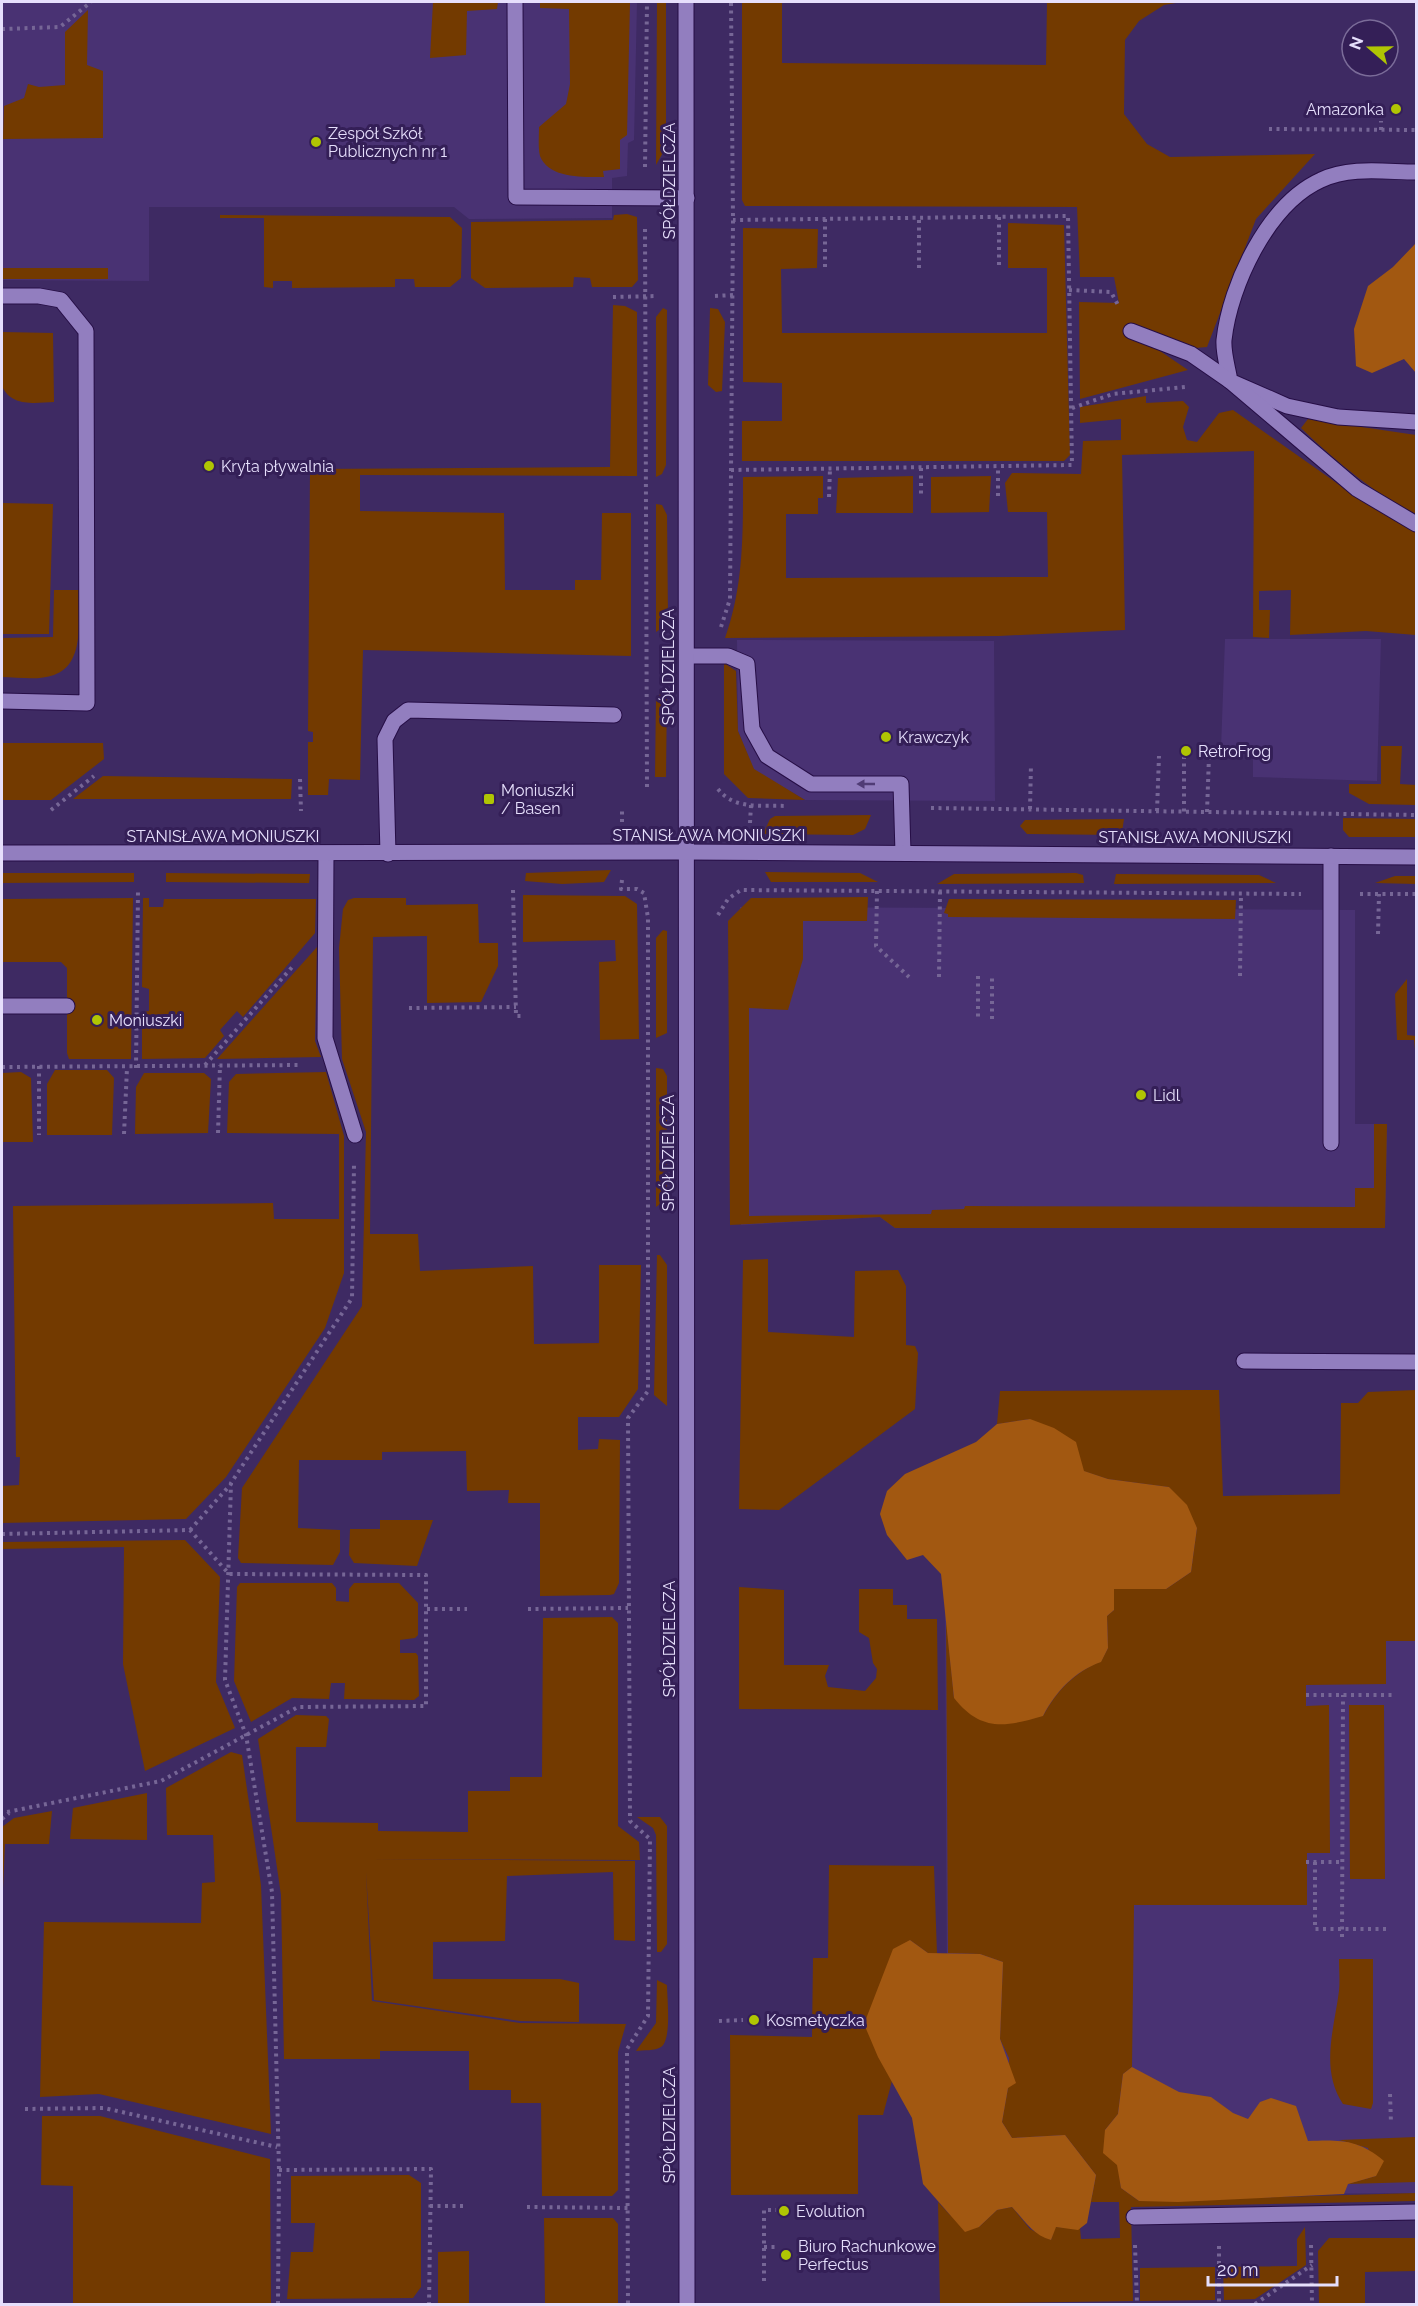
<svg xmlns="http://www.w3.org/2000/svg" width="1418" height="2306" viewBox="0 0 1418 2306" font-family="Raleway,sans-serif">
<style>
.built{fill:#493273}
.green{fill:#733a00}
.forest{fill:#a25811}
.lines{fill:none;stroke-linecap:round;stroke-linejoin:round}
.lane-casing{stroke:#260e46;stroke-width:17}
.street-casing{stroke:#260e46;stroke-width:17}
.path{stroke:#766696;stroke-width:4;stroke-dasharray:3 4.5;stroke-linecap:butt}
.lane{stroke:#927ebf;stroke-width:15}
.street{stroke:#927ebf;stroke-width:15}
.oneway{fill:#503c76}
.poi-dot{fill:#b0c503;stroke:#341f57;stroke-width:2}
.labels{text-anchor:middle;dominant-baseline:central;stroke-width:6;stroke-linejoin:round;paint-order:stroke}
.poi-label{font-size:16px;fill:#e6dffc;stroke:#341f57;text-anchor:start}
.street-label{font-size:16px;fill:#e6dffc;stroke:#341f57}
</style>
<rect width="100%" height="100%" fill="#3e2a63"/>
<!-- built -->
<g class="built">
<polygon points="2,2 637,2 634,140 628,143 627,176 612,178 612,218 469,219 454,207 149,207 149,281 2,280"/>
<polygon points="1225,639 1381,639 1377,781 1253,777 1253,748 1221,748"/>
<polygon points="737,640 994,641 995,801 805,800 754,770 738,731"/>
<polygon points="740,907 1355,910 1355,1124 1387,1124 1385,1228 895,1228 880,1217 741,1225"/>
<polygon points="1416,1559 1416,2193 948,2196 945,1561"/>
</g>
<!-- green -->
<g class="green">
<polygon points="433,2 498,2 497,9 467,11 466,55 430,58"/>
<path d="M 540,2 L 630,2 L 627,135 L 620,140 L 620,169 L 603,171 L 604,177 C 584,177 549,179 540,156 C 538,148 539,136 539,127 L 566,104 L 570,84 L 569,9 L 540,8 Z"/>
<polygon points="657,2 666,2 666,139 665,149 656,165"/>
<polygon points="742,2 782,2 782,63 1046,65 1047,2 1182,2 1164,5 1139,21 1125,40 1124,114 1147,144 1170,157 1315,154 1256,219 1207,347 1160,351 1188,370 1080,399 1079,302 1119,303 1114,277 1080,277 1077,207 745,206 742,200"/>
<polygon points="88,10 87,65 103,71 103,138 3,139 4,106 24,98 28,84 39,87 65,85 65,32"/>
<polygon points="627,214 637,217 638,280 632,287 592,287 590,278 574,277 573,287 485,288 471,278 471,222 613,220 614,215"/>
<polygon points="220,215 450,217 462,228 461,278 450,287 415,287 414,279 395,279 395,287 292,288 292,281 273,281 273,288 264,287 264,218 220,218"/>
<polygon points="1008,223 1064,225 1070,455 1064,461 742,461 742,421 782,421 782,383 743,382 743,228 818,229 817,268 781,269 782,333 1047,333 1047,268 1008,268"/>
<rect x="2" y="268" width="106" height="11"/>
<polygon points="613,305 625,306 637,312 637,476 360,475 360,511 504,513 505,590 575,590 575,580 601,580 602,513 631,513 631,656 363,650 360,780 329,779 328,795 308,795 308,742 313,742 313,732 308,731 310,469 610,467"/>
<polygon points="663,308 667,310 666,465 662,474 656,477 656,317"/>
<polygon points="710,308 718,309 725,322 722,391 716,392 708,385"/>
<path d="M 2,332 L 53,333 L 54,402 C 35,403 11,407 2,386 Z"/>
<path d="M 1146,396 L 1146,403 L 1183,401 L 1189,407 L 1183,427 L 1187,440 L 1197,442 L 1219,413 L 1233,410 L 1365,503 L 1416,530 L 1416,635 L 1366,631 L 1290,635 L 1291,590 L 1259,591 L 1259,610 L 1270,610 L 1269,638 L 1253,637 L 1254,451 L 1122,455 L 1125,630 L 999,636 L 725,638 C 744,585 743,532 743,477 L 823,476 L 823,498 L 818,498 L 818,514 L 786,514 L 786,578 L 1048,577 L 1047,512 L 1008,512 L 1005,483 L 1012,473 L 1081,474 L 1083,441 L 1121,440 L 1121,419 L 1080,423 L 1080,407 Z"/>
<path d="M 1308,419 L 1416,435 L 1416,514 C 1380,499 1330,456 1301,428 Z"/>
<polygon points="913,476 913,513 836,513 838,478"/>
<polygon points="991,476 989,512 931,513 931,477"/>
<polygon points="2,503 53,504 49,634 2,634"/>
<polygon points="656,504 662,505 667,515 668,618 665,626 656,632"/>
<path d="M 54,590 L 79,590 C 78,617 86,664 54,675 C 38,681 17,677 2,677 L 2,638 L 53,637 Z"/>
<polygon points="724,663 736,671 738,731 754,769 805,800 748,798 724,774"/>
<polygon points="667,690 666,777 655,777 656,697"/>
<polygon points="2,743 103,743 104,759 51,800 2,800"/>
<polygon points="1381,746 1402,746 1400,784 1416,785 1416,805 1369,804 1349,793 1349,784 1381,784"/>
<polygon points="103,776 292,779 291,799 73,799"/>
<polygon points="871,815 865,829 853,835 763,834 770,819 775,816"/>
<polygon points="1343,818 1416,819 1416,837 1349,837 1343,830"/>
<polygon points="1124,819 1122,832 1118,835 1027,834 1020,826 1025,820"/>
<polygon points="611,870 604,882 562,884 525,881 526,873"/>
<polygon points="765,872 860,873 878,882 771,882"/>
<polygon points="2,873 134,873 134,882 2,883"/>
<polygon points="166,873 310,874 309,883 166,882"/>
<polygon points="1076,873 1083,875 1084,883 937,884 954,874"/>
<polygon points="1116,874 1259,875 1276,883 1114,884"/>
<polygon points="1395,876 1416,876 1416,884 1375,883"/>
<polygon points="523,895 625,896 637,904 639,1039 600,1040 599,962 616,961 615,940 523,942"/>
<polygon points="868,897 867,921 803,921 803,959 788,1010 749,1008 749,1216 931,1214 932,1210 964,1209 965,1206 1355,1207 1355,1188 1374,1188 1374,1124 1387,1124 1385,1228 895,1228 880,1217 730,1225 728,921 751,898"/>
<polygon points="133,898 131,1059 69,1059 67,1053 67,968 61,962 2,962 2,899"/>
<polygon points="143,898 149,898 149,907 163,907 164,899 316,899 315,933 243,1017 237,1011 220,1030 224,1036 205,1058 142,1059 142,1012 149,1011 149,989 142,987"/>
<polygon points="354,898 406,898 406,905 478,904 479,943 498,943 498,966 481,1002 427,1003 427,936 373,937 370,1234 418,1234 420,1271 533,1266 534,1344 599,1343 599,1265 641,1265 638,1389 619,1417 578,1417 578,1450 598,1449 599,1439 620,1440 619,1583 614,1594 610,1595 540,1596 540,1503 508,1503 509,1490 467,1491 466,1451 382,1452 382,1460 299,1460 298,1528 340,1530 340,1552 333,1565 241,1563 238,1558 242,1488 362,1306 366,1132 342,1059 339,948 343,909 348,900"/>
<polygon points="949,899 1236,900 1235,919 948,917 948,914 944,913"/>
<polygon points="663,930 667,931 667,1033 656,1038 656,938"/>
<polygon points="317,947 315,1041 321,1057 217,1059"/>
<polygon points="1407,979 1407,1035 1416,1036 1416,1059 1414,1040 1397,1040 1395,994"/>
<polygon points="656,1068 663,1069 667,1076 667,1199 656,1207"/>
<polygon points="55,1070 107,1070 114,1078 112,1135 47,1135 47,1084"/>
<polygon points="21,1072 31,1078 33,1142 2,1142 2,1073"/>
<polygon points="326,1072 344,1136 344,1273 325,1328 226,1477 186,1519 2,1523 2,1486 19,1485 20,1457 16,1457 13,1206 273,1203 274,1219 339,1219 339,1134 227,1133 229,1082 236,1074"/>
<polygon points="144,1073 204,1073 211,1079 208,1133 135,1134 136,1087"/>
<polygon points="657,1255 660,1255 667,1265 667,1406 654,1395"/>
<polygon points="768,1259 768,1332 854,1337 855,1271 898,1270 906,1286 906,1345 915,1346 918,1353 915,1409 779,1510 739,1509 743,1260"/>
<path d="M 1192,1390 L 1219,1390 L 1223,1496 L 1340,1494 L 1341,1403 L 1358,1403 L 1368,1392 L 1416,1390 L 1416,1641 L 1386,1641 L 1386,1684 L 1306,1685 L 1306,1706 L 1329,1705 L 1330,1853 L 1307,1853 L 1307,1905 L 1134,1905 L 1132,2067 L 1123,2074 L 1118,2114 L 1105,2130 L 1118,2165 L 1121,2188 L 1139,2201 L 1416,2193 L 1416,2201 L 1131,2207 L 1133,2301 L 940,2304 L 938,2202 L 950,2215 L 979,2227 L 997,2210 L 1012,2207 L 1030,2229 L 1051,2240 L 1055,2227 L 1080,2228 L 1081,2239 L 1120,2238 L 1119,2202 L 1091,2202 L 1096,2175 L 1065,2135 L 1012,2138 L 1002,2122 L 1008,2088 L 1009,2058 L 1000,2039 L 1003,1962 L 980,1954 L 948,1953 L 946,1617 L 954,1698 L 1043,1716 C 1056,1691 1075,1672 1101,1661 L 1108,1648 L 1107,1616 L 1114,1610 L 1114,1589 L 1166,1589 L 1191,1572 L 1197,1528 L 1169,1487 L 1108,1479 L 1083,1471 L 1030,1419 L 997,1424 L 1000,1391 Z"/>
<polygon points="380,1520 433,1520 417,1566 354,1563 349,1555 350,1529 380,1529"/>
<polygon points="185,1540 220,1577 216,1682 235,1728 145,1771 123,1664 124,1547 2,1549 2,1542"/>
<polygon points="240,1583 332,1583 336,1588 336,1601 349,1602 349,1589 354,1583 399,1583 418,1603 418,1635 415,1638 400,1640 400,1653 416,1653 418,1656 419,1696 414,1700 344,1699 345,1683 331,1683 329,1699 292,1698 251,1722 234,1681 237,1587"/>
<polygon points="739,1587 784,1590 784,1665 829,1665 825,1676 828,1687 865,1691 876,1678 877,1669 873,1663 869,1638 859,1632 859,1589 893,1589 893,1605 907,1605 907,1619 937,1619 938,1710 739,1709"/>
<polygon points="612,1617 618,1623 618,1826 639,1842 640,1860 365,1859 635,1861 635,1941 614,1940 613,1872 507,1876 505,1941 433,1942 433,1979 560,1979 579,1983 579,2022 520,2021 374,2000 366,1872 372,2001 520,2023 626,2024 618,2052 618,2190 612,2196 542,2196 541,2103 511,2103 511,2090 469,2090 469,2051 380,2051 380,2059 284,2059 281,1895 258,1739 296,1715 326,1716 329,1719 326,1747 296,1747 296,1822 378,1823 378,1831 468,1832 468,1791 510,1791 510,1777 542,1777 543,1618"/>
<polygon points="1349,1705 1384,1705 1385,1879 1350,1879"/>
<polygon points="231,1752 242,1755 261,1885 271,2134 99,2094 40,2097 44,1922 201,1923 202,1883 215,1882 213,1835 167,1835 166,1788"/>
<polygon points="147,1793 147,1840 70,1839 73,1808"/>
<polygon points="52,1811 49,1844 5,1844 2,1910 2,1827 14,1818"/>
<polygon points="637,1817 660,1817 667,1826 667,1944 661,1952 657,1952 656,1835 653,1828"/>
<polygon points="829,1865 934,1866 937,1954 928,1953 910,1940 877,1996 864,2024 903,2039 883,2115 858,2115 858,2194 731,2195 730,2035 812,2037 813,1958 828,1958"/>
<path d="M 1339,1959 L 1373,1959 L 1373,2103 L 1371,2109 L 1343,2104 C 1320,2070 1334,2029 1339,1991 C 1340,1981 1339,1969 1339,1959 Z"/>
<path d="M 657,1980 L 667,1985 C 667,1998 672,2040 661,2047 C 655,2051 643,2050 636,2051 L 656,2023 Z"/>
<polygon points="42,2116 100,2116 270,2159 271,2304 73,2304 73,2186 41,2185"/>
<polygon points="1416,2137 1416,2182 1347,2184 1376,2176 1368,2148 1339,2140"/>
<polygon points="409,2175 421,2183 421,2287 413,2298 287,2299 291,2252 313,2252 315,2223 291,2223 291,2176"/>
<polygon points="544,2218 613,2218 618,2224 618,2304 545,2304"/>
<polygon points="1305,2227 1306,2265 1255,2299 1224,2300 1223,2267 1297,2266 1297,2239"/>
<polygon points="1329,2238 1416,2238 1416,2271 1365,2272 1365,2304 1319,2304 1318,2251"/>
<polygon points="469,2251 469,2304 438,2304 438,2252"/>
<polygon points="1215,2267 1215,2300 1140,2301 1140,2268"/>
</g>
<!-- forest -->
<g class="forest">
<polygon points="1416,243 1416,373 1404,359 1372,373 1356,366 1354,329 1368,286 1393,267"/>
<path d="M 1030,1419 L 1054,1428 L 1076,1442 L 1084,1471 L 1108,1479 L 1169,1487 L 1187,1505 L 1197,1528 L 1191,1572 L 1166,1589 L 1114,1589 L 1114,1610 L 1107,1616 L 1108,1648 L 1101,1662 C 1075,1671 1056,1691 1043,1716 C 1005,1727 981,1732 954,1698 L 941,1574 L 923,1555 L 907,1560 L 887,1535 L 880,1514 L 887,1491 L 905,1474 L 976,1442 L 997,1424 Z"/>
<path d="M 910,1940 L 928,1953 L 980,1954 L 1003,1962 L 1000,2039 L 1016,2083 L 1008,2088 L 1002,2122 L 1012,2138 L 1065,2135 L 1096,2175 L 1087,2223 L 1078,2230 L 1056,2227 L 1051,2240 C 1033,2235 1025,2221 1012,2207 L 997,2210 L 979,2227 L 965,2232 L 923,2184 L 912,2118 L 878,2057 L 864,2024 L 893,1949 Z"/>
<path d="M 1132,2067 L 1179,2092 L 1211,2097 L 1233,2113 L 1248,2119 L 1260,2102 L 1271,2098 L 1296,2106 L 1308,2141 C 1340,2140 1358,2139 1384,2161 L 1376,2176 L 1348,2184 L 1344,2194 L 1178,2202 L 1139,2201 L 1121,2188 L 1117,2165 L 1103,2153 L 1105,2130 L 1118,2114 L 1123,2074 Z"/>
</g>
<g class="lines">
<!-- lane casing -->
<g class="lane-casing">
<g id="lane">
<polyline points="515,2 516,197 687,198"/>
<path d="M 1416,172 C 1386,172 1350,166 1321,180 C 1268,204 1230,285 1224,340 C 1223,353 1228,368 1230,381 L 1287,406 L 1338,417 L 1416,422"/>
<polyline points="2,296 39,296 61,300 86,331 87,703 2,701"/>
<polyline points="1131,331 1191,354 1230,381 1357,489 1416,524"/>
<polyline points="687,656 728,656 747,664 752,729 767,756 811,784 901,784 903,853"/>
<polyline points="326,854 325,1038 355,1135"/>
<polyline points="388,854 385,739 394,721 408,710 614,715"/>
<polyline points="1331,856 1331,1143"/>
<polyline points="2,1006 67,1006"/>
<polyline points="1244,1361 1416,1362"/>
<polyline points="1134,2217 1416,2212"/>
</g>
</g>
<!-- street casing -->
<g class="street-casing">
<g id="street">
<polyline points="686,2 687,2304"/>
<polyline points="2,853 685,852 1416,857"/>
</g>
</g>
<!-- path -->
<g class="path">
<polyline points="2,29 60,27 91,2"/>
<polyline points="1269,129 1416,130"/>
<polyline points="1381,130 1381,121"/>
<polyline points="645,167 647,2"/>
<polyline points="999,217 999,268"/>
<polyline points="825,219 825,268"/>
<polyline points="645,229 647,789"/>
<polyline points="919,268 919,218"/>
<polyline points="1069,290 1111,292 1118,305"/>
<polyline points="715,296 733,295"/>
<polyline points="613,297 656,296"/>
<polyline points="1072,408 1113,394 1185,387"/>
<polyline points="921,468 921,496"/>
<polyline points="731,470 1072,465 1068,216 733,220"/>
<polyline points="998,496 998,466"/>
<polyline points="829,497 830,469"/>
<polyline points="721,627 730,599 733,220 731,2"/>
<polyline points="1184,756 1184,812"/>
<polyline points="300,779 301,811"/>
<path d="M 718,789 C 734,810 762,805 786,806"/>
<polyline points="931,808 1416,815"/>
<polyline points="1030,809 1031,764"/>
<polyline points="51,810 94,776"/>
<polyline points="1157,811 1159,756"/>
<polyline points="1207,812 1209,756"/>
<polyline points="622,822 622,810"/>
<polyline points="750,823 751,805"/>
<polyline points="622,880 621,889 637,889 644,893 648,918 648,1391 628,1418 630,1821 650,1839 648,2016 627,2049 628,2304"/>
<polyline points="513,890 516,1016 524,1016"/>
<polyline points="877,891 876,946 909,977"/>
<polyline points="1360,894 1416,894"/>
<polyline points="718,915 728,899 741,890 1301,894"/>
<polyline points="1378,934 1379,894"/>
<polyline points="978,976 978,1020"/>
<polyline points="1240,976 1241,894"/>
<polyline points="939,977 940,891"/>
<polyline points="409,1008 516,1007"/>
<polyline points="992,1019 992,976"/>
<polyline points="205,1065 294,965"/>
<polyline points="39,1066 39,1135"/>
<polyline points="2,1067 302,1065"/>
<polyline points="136,1068 138,891"/>
<polyline points="218,1133 220,1065"/>
<polyline points="124,1134 127,1068"/>
<polyline points="190,1530 231,1484"/>
<polyline points="2,1534 190,1530 229,1574 426,1575 426,1706 298,1707 161,1781 2,1813"/>
<polyline points="427,1609 467,1609"/>
<polyline points="528,1609 628,1608"/>
<polyline points="1306,1695 1393,1695"/>
<polyline points="2,1819 9,1813"/>
<polyline points="1306,1862 1342,1862"/>
<polyline points="1315,1862 1315,1929 1389,1929"/>
<polyline points="1342,1937 1343,1695"/>
<polyline points="719,2021 743,2020"/>
<polyline points="1390,2094 1391,2123"/>
<polyline points="25,2109 104,2108 277,2147"/>
<polyline points="279,2170 431,2169 429,2304"/>
<polyline points="430,2206 467,2206"/>
<polyline points="527,2207 629,2208"/>
<polyline points="1135,2245 1137,2304"/>
<polyline points="1311,2245 1312,2304"/>
<polyline points="1219,2246 1219,2304"/>
<polyline points="764,2247 776,2247"/>
<polyline points="764,2281 764,2210 776,2210"/>
<polyline points="278,2304 279,2170 272,1892 246,1735 225,1680 231,1483 352,1298 354,1165"/>
<polyline points="1255,2304 1312,2265"/>
</g>
<!-- lane -->
<use href="#lane" class="lane"/>
<!-- street -->
<use href="#street" class="street"/>
</g>
<!-- one-way arrows -->
<defs><path id="oneway-solid" d="M-6-.8H1V-3.2L6.5 0L1 3.2V.8H-6Z" transform="scale(1.5)"/></defs>
<use class="oneway" href="#oneway-solid" transform="translate(866 784) rotate(-180)"/>
<!-- markers -->
<g class="poi-dot">
<circle cx="1396" cy="109" r="6"/>
<circle cx="316" cy="142" r="6"/>
<circle cx="209" cy="466" r="6"/>
<circle cx="886" cy="737" r="6"/>
<circle cx="1186" cy="751" r="6"/>
<rect x="483" y="793" width="12" height="12" rx="3"/>
<circle cx="97" cy="1020" r="6"/>
<circle cx="1141" cy="1095" r="6"/>
<circle cx="754" cy="2020" r="6"/>
<circle cx="784" cy="2211" r="6"/>
<circle cx="786" cy="2255" r="6"/>
</g>
<g class="labels">
<!-- poi labels -->
<g class="poi-label">
<text x="1384" y="109" text-anchor="end">Amazonka</text>
<text x="328" y="133">Zespół Szkół<tspan x="328" dy="18">Publicznych nr 1</tspan></text>
<text x="221" y="466">Kryta pływalnia</text>
<text x="898" y="737">Krawczyk</text>
<text x="1198" y="751">RetroFrog</text>
<text x="501" y="790">Moniuszki<tspan x="501" dy="18">/ Basen</tspan></text>
<text x="109" y="1020">Moniuszki</text>
<text x="1153" y="1095">Lidl</text>
<text x="766" y="2020">Kosmetyczka</text>
<text x="796" y="2211">Evolution</text>
<text x="798" y="2246">Biuro Rachunkowe<tspan x="798" dy="18">Perfectus</tspan></text>
</g>
<!-- street labels -->
<g class="street-label">
<text transform="translate(669 181) rotate(-90)">SPÓŁDZIELCZA</text>
<text transform="translate(668 667) rotate(-90)">SPÓŁDZIELCZA</text>
<text x="709" y="835">STANISŁAWA MONIUSZKI</text>
<text x="223" y="836">STANISŁAWA MONIUSZKI</text>
<text x="1195" y="837">STANISŁAWA MONIUSZKI</text>
<text transform="translate(668 1153) rotate(-90)">SPÓŁDZIELCZA</text>
<text transform="translate(669 1639) rotate(-90)">SPÓŁDZIELCZA</text>
<text transform="translate(669 2125) rotate(-90)">SPÓŁDZIELCZA</text>
</g>
</g>
<!-- border -->
<rect width="1418" height="2306" fill="none" stroke="#e6dffc" stroke-width="6"/>
<!-- north arrow -->
<g transform="translate(1370 48) rotate(290)"><circle r="28" fill="#341f57" stroke="#7b6c99" stroke-width="1.5"/>
<path d="M0-4.5L10 22L0 15L-10 22Z" fill="#b0c503"/>
<text y="-9" font-size="16" font-weight="bold" text-anchor="middle" fill="#e6dffc">N</text>
</g>
<!-- scale -->
<path d="M1208 2276v9h129v-9" fill="none" stroke="#e6dffc" stroke-width="3"/>
<text x="1217" y="2276" font-size="18" fill="#e6dffc" stroke="#341f57" stroke-width="4.5" paint-order="stroke">20 m</text>
</svg>
